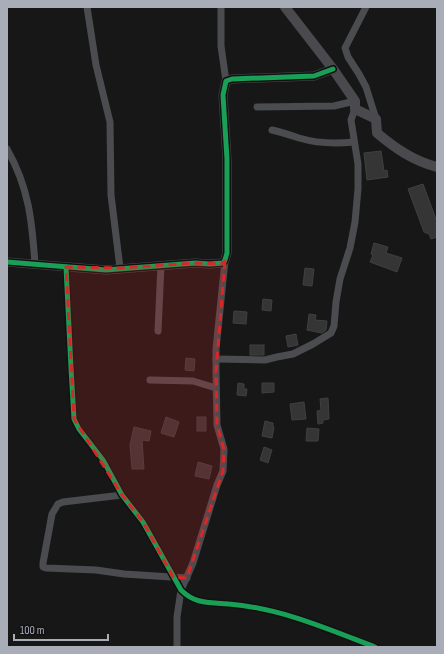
<svg xmlns="http://www.w3.org/2000/svg" width="444" height="654" viewBox="0 0 444 654" font-family="'Sofia Sans Condensed',sans-serif">
<style>
.building{fill:#353536;stroke:#3f4043}
.lines{fill:none;stroke-linecap:round;stroke-linejoin:round}
.minor{stroke:#4b4c50;stroke-width:7}
.tertiary{stroke:#4b4c50;stroke-width:9}
.secondary{stroke:#4a4a4e;stroke-width:10}
.cycleway-casing{stroke:#111113;stroke-width:8}
.cycleway{stroke:#1a9f57;stroke-width:5}
.marked{fill:#d62828;fill-opacity:0.2;stroke:#d62828;stroke-width:3;stroke-dasharray:8 5;stroke-linejoin:round}
</style>
<rect width="100%" height="100%" fill="#171717"/>
<!-- building -->
<g class="building">
<polygon points="381,151 384,171 387,170 388,177 367,180 364,153"/>
<polygon points="423,184 437,222 437,237 431,239 429,234 424,232 408,189"/>
<polygon points="374,243 388,247 386,253 402,258 397,272 370,262 373,255 371,254"/>
<polygon points="305,268 314,269 312,286 303,285"/>
<polygon points="263,299 272,300 271,311 262,310"/>
<polygon points="234,311 247,312 246,324 233,323"/>
<polygon points="309,314 316,315 315,320 327,321 326,330 322,333 307,330"/>
<polygon points="296,334 298,345 288,347 286,336"/>
<rect x="250" y="345" width="14" height="10"/>
<polygon points="186,358 195,359 194,371 185,370"/>
<polygon points="238,383 244,384 244,389 247,389 246,396 237,395"/>
<polygon points="262,383 274,383 274,392 262,393"/>
<polygon points="328,398 329,419 323,420 323,423 318,424 317,411 321,410 320,399"/>
<polygon points="304,402 306,419 292,420 290,404"/>
<polygon points="166,417 179,422 174,437 161,433"/>
<rect x="197" y="417" width="9" height="14"/>
<polygon points="265,421 273,423 273,427 274,427 272,438 262,436"/>
<polygon points="134,427 151,431 149,441 142,440 144,469 132,469 130,445"/>
<polygon points="307,428 319,429 318,441 306,441"/>
<polygon points="264,447 272,450 268,463 260,460"/>
<polygon points="198,462 212,466 209,479 195,476"/>
</g>
<g class="lines">
<!-- minor -->
<g class="minor">
<polyline points="87,7 96,65 110,122 111,195 120,268"/>
<polyline points="221,7 221,46 226,81"/>
<polyline points="366,7 345,48 348,57 359,74 366,87 376,119"/>
<polyline points="257,107 334,106 355,101"/>
<path d="M 272,130 C 281,132 290,135 299,138 C 316,143 336,144 354,142"/>
<path d="M 7,149 C 29,188 32,221 35,264"/>
<path d="M 66,267 L 71,368 L 74,419 L 79,429 L 103,460 L 122,495 L 143,522 L 181,590 C 196,605 210,602 229,604 C 280,608 328,629 375,647"/>
<polyline points="158,331 161,265"/>
<polyline points="216,359 265,360 277,357 293,354 313,344 331,333 334,326 336,302 340,279 350,248 355,222 358,189 358,164 351,120 355,109"/>
<polyline points="150,380 193,381 216,388"/>
<polyline points="122,495 63,502 58,504 52,514 43,563 43,567 46,568 96,570 124,574 187,578"/>
<polyline points="177,647 177,617 181,590 193,563 217,485 223,471 224,449 217,425 216,371 216,349 225,261"/>
</g>
<!-- tertiary -->
<polyline class="tertiary" points="7,262 106,270 195,263 210,264 223,263 225,260 227,253 227,159 223,95 226,81 232,79 314,76 333,69"/>
<!-- secondary -->
<path class="secondary" d="M 285,7 L 333,69 L 355,101 L 355,109 L 376,119 L 377,133 C 396,149 414,161 437,167"/>
<!-- cycleway casing -->
<g class="cycleway-casing">
<g id="cycleway">
<polyline points="7,262 106,270 195,263 210,264 223,263 225,260 227,253 227,159 223,95 226,81 232,79 314,76 333,69"/>
<path d="M 66,267 L 71,368 L 74,419 L 79,429 L 103,460 L 122,495 L 143,522 L 181,590 C 196,605 210,602 229,604 C 280,608 328,629 375,647"/>
</g>
</g>
<!-- cycleway -->
<use href="#cycleway" class="cycleway"/>
</g>
<!-- marked area -->
<path class="marked" d="M 225,261 L 216,371 L 217,425 L 224,449 L 223,471 L 187,578 L 173,577 L 143,522 L 122,495 L 74,419 L 66,267 L 120,268 L 195,263 L 221,264 Z"/>
<!-- border -->
<rect width="444" height="654" fill="none" stroke="#a8adb8" stroke-width="16"/>
<!-- scale -->
<path d="M14 634v6h94v-6" fill="none" stroke="#a8adb8" stroke-width="2"/>
<text x="20" y="634" font-size="12" fill="#a8adb8" stroke="#111113" stroke-width="3" paint-order="stroke">100 m</text>
</svg>
